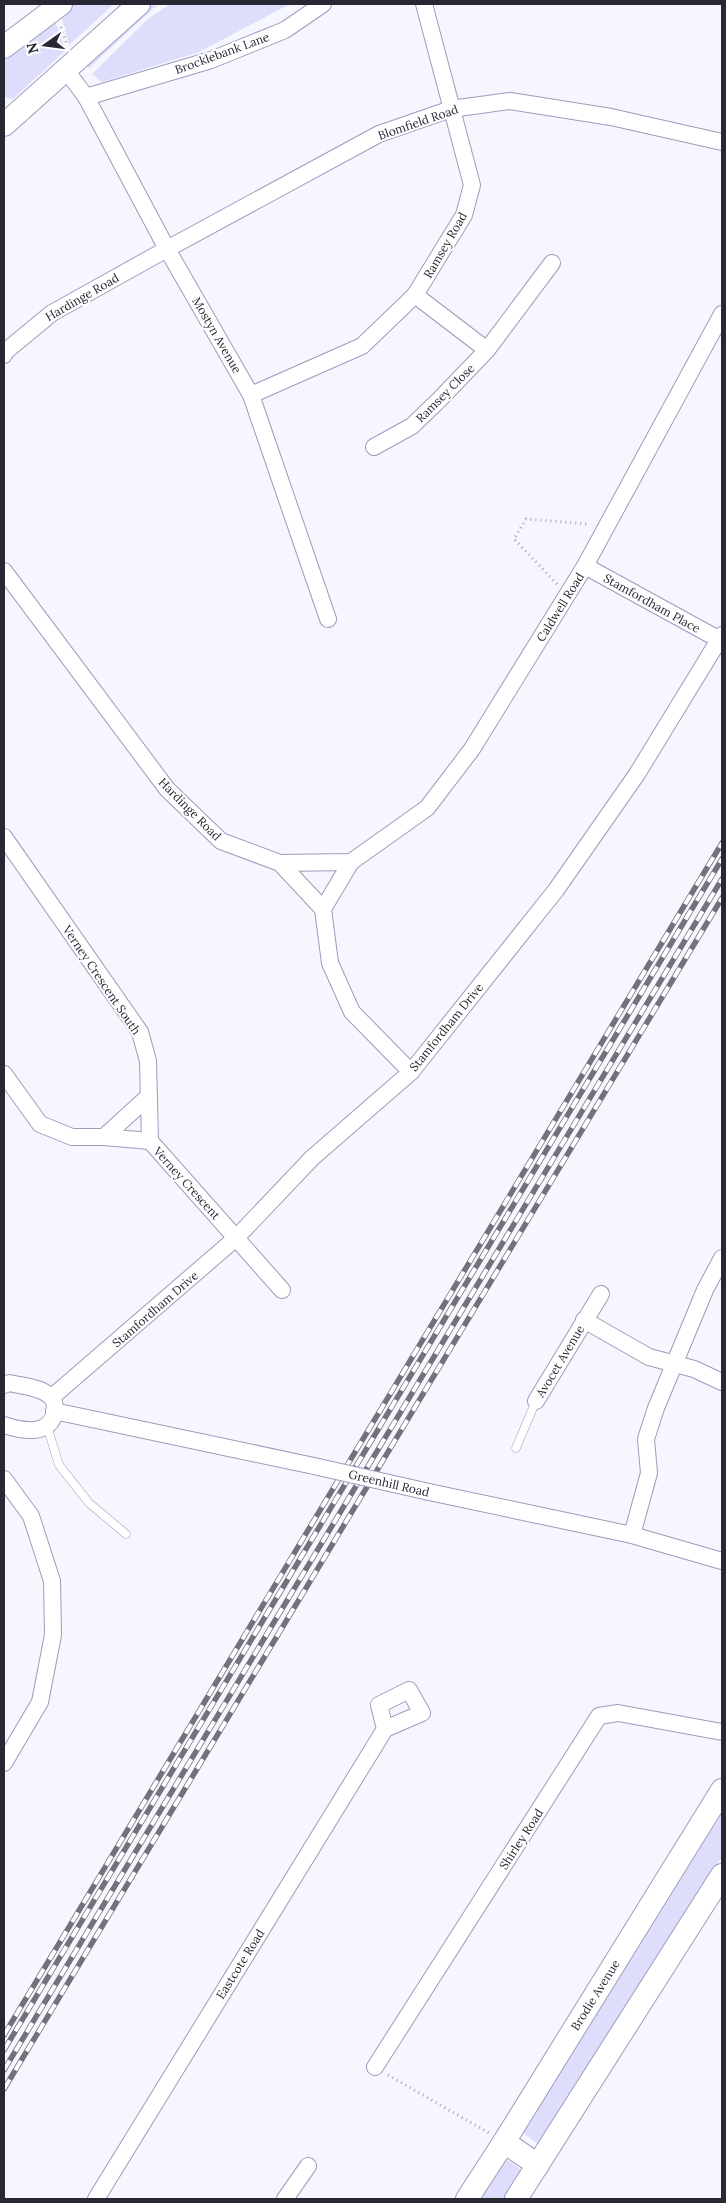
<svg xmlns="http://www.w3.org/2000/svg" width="726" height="2203" viewBox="0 0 726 2203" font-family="Lora,serif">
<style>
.green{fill:#dedefc}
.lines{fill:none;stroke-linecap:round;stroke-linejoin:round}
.lane-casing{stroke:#9c9cbe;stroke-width:9}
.street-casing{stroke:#9c9cbe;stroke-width:18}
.secondary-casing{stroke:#9c9cbe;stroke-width:24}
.path{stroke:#a5a5af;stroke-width:3;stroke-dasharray:1 4;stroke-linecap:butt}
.lane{stroke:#fff;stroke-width:8}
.street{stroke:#fff;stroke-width:16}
.secondary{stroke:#fff;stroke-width:22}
.rail-casing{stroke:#72727d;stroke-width:5.5}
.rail{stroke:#fff;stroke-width:4;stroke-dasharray:11;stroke-linecap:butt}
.street-bridge-casing{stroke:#9c9cbe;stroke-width:18;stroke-linecap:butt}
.street-bridge{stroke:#fff;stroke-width:16}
.labels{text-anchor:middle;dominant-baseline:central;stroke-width:4;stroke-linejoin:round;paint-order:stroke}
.street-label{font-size:12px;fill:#282835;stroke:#fff}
</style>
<rect width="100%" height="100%" fill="#f6f6fe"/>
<!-- green -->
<g class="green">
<polygon points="68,4 114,4 69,45 60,11"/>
<polygon points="144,4 158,4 89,68 82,62"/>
<polygon points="170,4 290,4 199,52 102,82 92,74 149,18"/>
<polygon points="53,16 66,50 13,99 4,97 4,53"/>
<polygon points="722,1806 722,1857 540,2145 521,2132"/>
<polygon points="505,2158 524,2172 506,2199 478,2199"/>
</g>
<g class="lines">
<!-- lane casing -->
<g class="lane-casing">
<g id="lane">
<polyline points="47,1426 59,1465 89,1503 126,1534"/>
<polyline points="516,1448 536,1401"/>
</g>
</g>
<!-- street casing -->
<g class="street-casing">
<g id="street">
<polyline points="66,70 86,97 167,249 251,395 328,619"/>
<polyline points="86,97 211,60 285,30 323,4"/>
<polyline points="415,295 487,350"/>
<polyline points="4,355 6,351 52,313 167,249 379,134 451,109 510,101 611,117 722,142"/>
<polyline points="251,395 362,346 415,295 464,215 472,185 424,4"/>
<polyline points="374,447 412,426 440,399 487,350 552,263"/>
<polyline points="585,566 720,640"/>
<polyline points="4,571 167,789 221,841 280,863 323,909 330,963 352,1012 411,1072"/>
<polyline points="4,837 140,1032 148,1061 150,1141"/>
<polyline points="280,863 351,862 427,808 472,749 585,566 722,314"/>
<polyline points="323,909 351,862"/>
<polyline points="4,1074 40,1124 72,1137 104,1137 150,1141 282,1290"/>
<polyline points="104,1137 149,1096"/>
<polyline points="584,1320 649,1357 694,1369 722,1382"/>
<path d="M 4,1385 L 9,1383 C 22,1386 40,1387 50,1396 C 54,1399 55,1405 55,1410 C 52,1437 22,1431 4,1425"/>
<polyline points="52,1397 236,1238 312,1158 411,1072 556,890 637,774 722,635"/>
<polyline points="536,1401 601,1294"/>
<polyline points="54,1411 314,1466"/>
<polyline points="4,1479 31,1516 52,1581 53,1635 40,1702 4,1763"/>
<polyline points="429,1492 632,1535 722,1561"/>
<polyline points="632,1535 649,1473 646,1439 656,1408 705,1290 722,1258"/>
<polyline points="375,2067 599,1716 618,1713 722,1732"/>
<polyline points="96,2199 385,1729 422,1713 409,1690 379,1705 385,1729"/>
<polyline points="285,2199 308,2166"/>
</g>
</g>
<!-- secondary casing -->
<g class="secondary-casing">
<g id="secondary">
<polyline points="4,47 61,4"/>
<polyline points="4,125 139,4"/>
<polyline points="504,2142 538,2165"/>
<polyline points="467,2199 504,2142 722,1790"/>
<polyline points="516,2199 722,1875"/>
</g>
</g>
<!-- path -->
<g class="path">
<polyline points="61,27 67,45"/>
<polyline points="557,584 514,539 526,519 589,524"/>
<polyline points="388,2075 489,2133"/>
</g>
<!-- lane -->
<use href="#lane" class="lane"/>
<!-- street -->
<use href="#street" class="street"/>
<!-- secondary -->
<use href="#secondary" class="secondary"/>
<!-- rail casing -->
<g class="rail-casing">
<g id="rail">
<polyline points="4,2035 722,843"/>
<polyline points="4,2050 722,859"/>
<polyline points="4,2070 722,879"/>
<polyline points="4,2089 722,898"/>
</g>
</g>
<!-- rail -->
<use href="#rail" class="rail"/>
<!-- street-bridge casing -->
<g class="street-bridge-casing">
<polyline id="street-bridge" points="314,1466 429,1492"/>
</g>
<!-- street-bridge -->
<use href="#street-bridge" class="street-bridge"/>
</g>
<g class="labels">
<!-- street labels -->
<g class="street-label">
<text transform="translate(222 53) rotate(-20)">Brocklebank Lane</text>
<text transform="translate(418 122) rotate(-19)">Blomfield Road</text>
<text transform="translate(445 245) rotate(-60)">Ramsey Road</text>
<text transform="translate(82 297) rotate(-30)">Hardinge Road</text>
<text transform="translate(217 335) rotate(60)">Mostyn Avenue</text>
<text transform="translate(445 393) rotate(-45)">Ramsey Close</text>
<text transform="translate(652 603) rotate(29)">Stamfordham Place</text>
<text transform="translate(560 607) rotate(-58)">Caldwell Road</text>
<text transform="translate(190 809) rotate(45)">Hardinge Road</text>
<text transform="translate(102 980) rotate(56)">Verney Crescent South</text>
<text transform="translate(446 1027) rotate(-51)">Stamfordham Drive</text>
<text transform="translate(187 1183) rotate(48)">Verney Crescent</text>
<text transform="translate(155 1309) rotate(-41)">Stamfordham Drive</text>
<text transform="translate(560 1361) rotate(-59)">Avocet Avenue</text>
<text transform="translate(389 1483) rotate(13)">Greenhill Road</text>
<text transform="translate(521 1839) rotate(-57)">Shirley Road</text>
<text transform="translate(240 1964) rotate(-58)">Eastcote Road</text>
<text transform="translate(595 1995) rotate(-58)">Brodie Avenue</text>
</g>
</g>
<!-- border -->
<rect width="726" height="2203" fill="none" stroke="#282835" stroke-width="10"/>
<!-- north arrow -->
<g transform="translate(45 45) rotate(256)" stroke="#ffffff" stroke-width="4" paint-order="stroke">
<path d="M0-4L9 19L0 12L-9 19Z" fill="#282835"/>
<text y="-8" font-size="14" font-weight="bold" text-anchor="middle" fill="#282835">N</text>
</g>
</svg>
